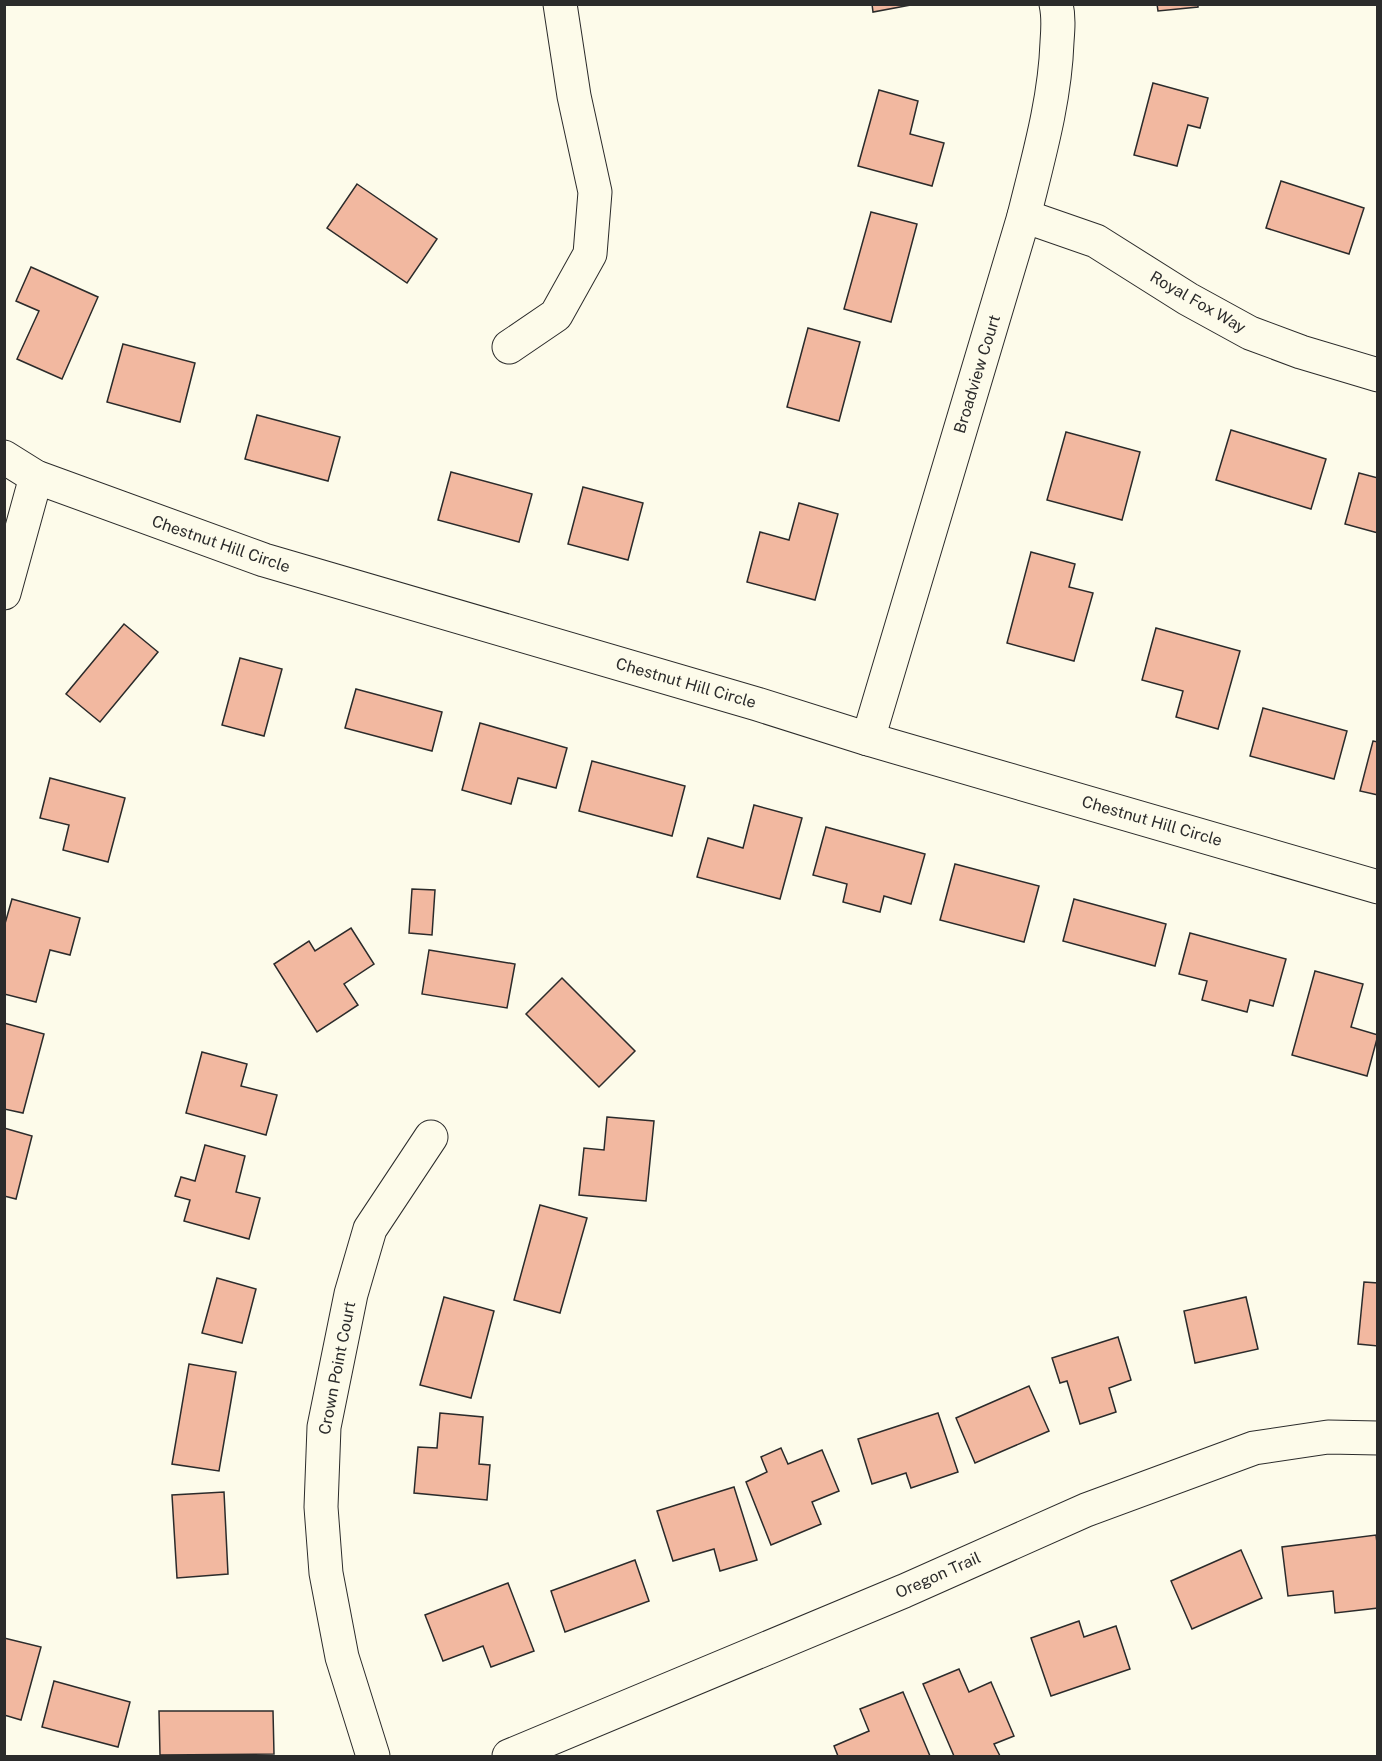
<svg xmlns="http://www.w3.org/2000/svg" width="1382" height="1761" viewBox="0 0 1382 1761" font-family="'Public Sans',sans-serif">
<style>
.building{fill:#f2b8a0;stroke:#2b2b2b;stroke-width:1.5}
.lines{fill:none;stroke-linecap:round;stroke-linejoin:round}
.minor-casing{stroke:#2b2b2b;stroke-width:35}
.minor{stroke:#fdfbea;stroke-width:33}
.labels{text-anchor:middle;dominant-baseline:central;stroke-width:4.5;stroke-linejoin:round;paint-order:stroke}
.street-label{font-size:16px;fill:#2b2b2b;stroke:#fdfbea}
</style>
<rect width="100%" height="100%" fill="#fdfbea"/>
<!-- building -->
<g class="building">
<polygon points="872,4 916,4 873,12"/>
<polygon points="1157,4 1198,4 1198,7 1158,11"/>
<polygon points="1153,83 1208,98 1200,128 1188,125 1177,166 1134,155"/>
<polygon points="879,90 918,101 910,134 944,143 932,186 858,166"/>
<polygon points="1281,181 1364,208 1349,254 1266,228"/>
<polygon points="357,184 437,239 407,283 327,228"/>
<polygon points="871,212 917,224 891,322 844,309"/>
<polygon points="31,267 98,297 62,379 17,359 39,311 16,301"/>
<polygon points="808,328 860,342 839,421 787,407"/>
<polygon points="123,344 195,363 180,422 107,402"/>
<polygon points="257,415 340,437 328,481 245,459"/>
<polygon points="1231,430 1326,459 1311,509 1216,480"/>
<polygon points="1066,432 1140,452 1122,520 1047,500"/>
<polygon points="451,472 532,494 519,542 438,520"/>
<polygon points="1359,473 1378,478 1378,533 1345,524"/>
<polygon points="583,487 643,503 628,560 568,544"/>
<polygon points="799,503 838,514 815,600 747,582 760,532 789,540"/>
<polygon points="1031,552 1075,564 1069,587 1093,593 1074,661 1007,643"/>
<polygon points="124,624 158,652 100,722 66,694"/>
<polygon points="1156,628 1240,651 1218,729 1176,717 1183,691 1142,680"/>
<polygon points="240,658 282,669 264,736 222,725"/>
<polygon points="356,689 442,712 432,751 345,728"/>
<polygon points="1263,708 1347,731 1334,779 1250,756"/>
<polygon points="480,723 567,748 556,788 518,778 511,804 462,790"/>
<polygon points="1373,741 1378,742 1378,795 1360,791"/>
<polygon points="592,761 685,786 672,836 579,811"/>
<polygon points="50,778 125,798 108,862 63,850 69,825 40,818"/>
<polygon points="754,805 802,818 780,899 697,877 708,838 743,848"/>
<polygon points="826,827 925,854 911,904 884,896 880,912 843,902 847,884 813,875"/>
<polygon points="955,864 1039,886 1024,942 940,920"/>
<polygon points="412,889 435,890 432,935 409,933"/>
<polygon points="12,899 80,918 70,955 50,950 36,1002 4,994 4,927"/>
<polygon points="1074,899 1166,924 1155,966 1063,941"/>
<polygon points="351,928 374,964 344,984 358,1005 317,1032 274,964 309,941 315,951"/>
<polygon points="1190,933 1286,959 1273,1006 1250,1000 1247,1012 1202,1000 1207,981 1179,974"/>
<polygon points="429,950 515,964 507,1008 422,994"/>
<polygon points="1315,971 1363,984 1351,1027 1378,1035 1367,1076 1292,1055"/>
<polygon points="562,978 635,1051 599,1087 526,1014"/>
<polygon points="4,1023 44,1034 23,1113 4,1109"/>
<polygon points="202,1052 247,1064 241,1086 277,1095 266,1135 186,1113"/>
<polygon points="607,1117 654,1121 646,1201 579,1195 584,1148 604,1150"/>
<polygon points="4,1128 32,1136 16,1199 4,1196"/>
<polygon points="205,1145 245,1156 236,1192 260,1198 249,1239 184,1221 190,1200 175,1196 181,1177 195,1181"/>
<polygon points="540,1205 587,1218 560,1313 514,1300"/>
<polygon points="217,1278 256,1289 242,1343 202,1333"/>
<polygon points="1364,1282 1378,1283 1378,1346 1358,1344"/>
<polygon points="444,1297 494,1311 471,1398 420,1385"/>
<polygon points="1246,1297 1258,1349 1195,1363 1184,1311"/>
<polygon points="1118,1337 1131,1380 1109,1388 1116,1412 1080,1424 1067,1381 1060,1383 1052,1358"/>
<polygon points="189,1364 236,1372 219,1471 172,1464"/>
<polygon points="1029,1386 1049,1431 975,1463 956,1418"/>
<polygon points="440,1413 483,1417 479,1464 490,1465 487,1500 414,1493 418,1447 437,1448"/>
<polygon points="938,1413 958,1472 911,1488 906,1473 872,1484 858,1439"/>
<polygon points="781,1448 788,1464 822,1450 839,1491 812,1502 821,1524 771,1545 746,1482 767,1472 761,1457"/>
<polygon points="734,1487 757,1560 720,1571 714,1549 673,1561 657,1511"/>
<polygon points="224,1492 228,1574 177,1578 172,1495"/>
<polygon points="1376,1535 1378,1551 1378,1608 1335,1613 1333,1591 1288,1596 1282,1547"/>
<polygon points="1241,1550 1262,1598 1192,1629 1171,1581"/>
<polygon points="635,1560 649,1601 565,1632 551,1591"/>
<polygon points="508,1583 534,1651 491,1667 483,1646 443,1661 425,1615"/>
<polygon points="1079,1621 1084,1637 1116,1626 1130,1669 1051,1696 1031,1638"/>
<polygon points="4,1638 41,1647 21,1720 4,1715"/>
<polygon points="959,1669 969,1692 991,1682 1014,1736 994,1744 1000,1756 954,1756 923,1684"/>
<polygon points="54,1681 130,1702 118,1747 42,1727"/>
<polygon points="903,1692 930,1756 838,1756 834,1746 869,1731 860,1709"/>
<polygon points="159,1711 273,1711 274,1754 160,1755"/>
</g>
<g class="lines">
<!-- minor casing -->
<g class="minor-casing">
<g id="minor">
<polyline points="1024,216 1096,241 1188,299 1250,333 1301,352 1378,375"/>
<polyline points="509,347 556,315 590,254 595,192 574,96 560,4"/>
<polyline points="4,457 36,477 264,560 757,704 868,739 1378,887"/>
<polyline points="4,593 36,477"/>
<path d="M 868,739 L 1024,216 C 1038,159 1055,101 1057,42 C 1058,29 1059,17 1056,4"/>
<polyline points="373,1756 342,1657 326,1573 321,1507 324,1427 351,1294 370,1229 431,1137"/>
<polyline points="509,1756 904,1591 1086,1510 1254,1448 1328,1437 1378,1438"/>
</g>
</g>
<!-- minor -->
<use href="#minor" class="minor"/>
</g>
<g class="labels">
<!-- street labels -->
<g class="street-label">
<text transform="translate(1198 302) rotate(30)">Royal Fox Way</text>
<text transform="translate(977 374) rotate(-73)">Broadview Court</text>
<text transform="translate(221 544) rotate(19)">Chestnut Hill Circle</text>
<text transform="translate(686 683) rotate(16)">Chestnut Hill Circle</text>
<text transform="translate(1152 821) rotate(16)">Chestnut Hill Circle</text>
<text transform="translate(337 1368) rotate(-79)">Crown Point Court</text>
<text transform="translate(938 1575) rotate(-24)">Oregon Trail</text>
</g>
</g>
<!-- border -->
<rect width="1382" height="1761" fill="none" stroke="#2b2b2b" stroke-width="12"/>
</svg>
